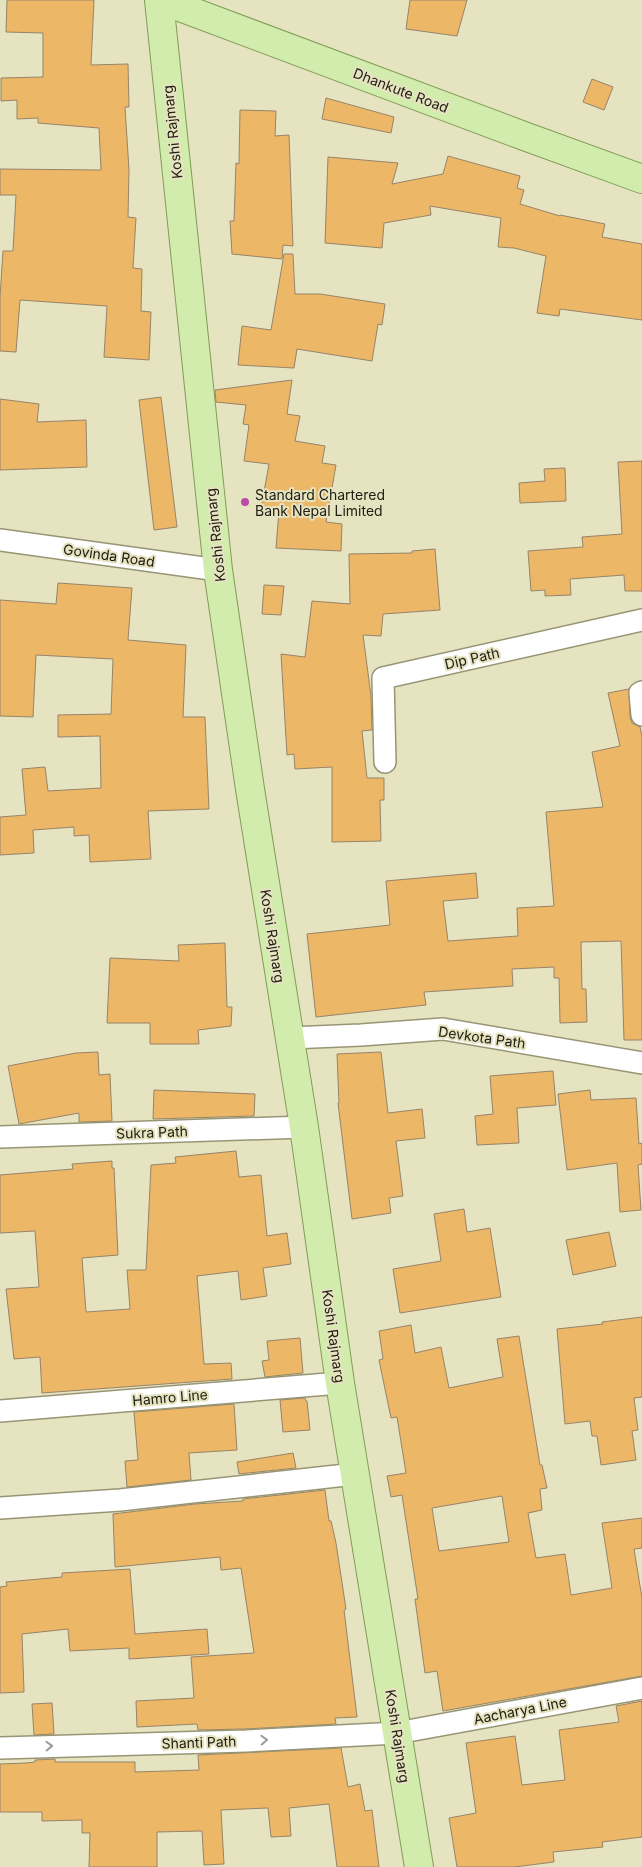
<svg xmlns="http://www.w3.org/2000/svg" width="642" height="1867" viewBox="0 0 642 1867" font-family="Inter,sans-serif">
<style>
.building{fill:#ecb766;stroke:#978469;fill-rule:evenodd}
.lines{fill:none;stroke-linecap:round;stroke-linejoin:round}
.street-casing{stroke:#989575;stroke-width:24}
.primary-casing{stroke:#809d54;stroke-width:30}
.street{stroke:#fff;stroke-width:21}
.primary{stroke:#d1ecad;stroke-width:28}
.oneway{stroke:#9c9b95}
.poi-dot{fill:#ba4ba9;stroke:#e6e3c1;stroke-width:2}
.labels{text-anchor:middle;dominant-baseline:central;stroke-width:4;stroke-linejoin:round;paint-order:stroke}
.street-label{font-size:14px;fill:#222014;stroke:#e6e3c1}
.poi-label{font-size:14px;fill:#222014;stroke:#e6e3c1;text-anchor:start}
</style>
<rect width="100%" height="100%" fill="#e6e3c1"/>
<!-- building -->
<g class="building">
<polygon points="7,0 94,0 91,65 128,64 129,107 125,107 129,170 128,217 136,218 133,268 142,269 141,311 151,312 149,360 104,357 107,306 20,300 16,352 0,351 0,297 3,251 13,251 16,195 0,195 0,169 101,170 99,128 38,123 38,118 17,119 17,100 1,101 1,78 43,77 43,33 6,32"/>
<polygon points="410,0 467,0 457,36 406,29"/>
<polygon points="592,79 613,87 604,110 583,102"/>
<polygon points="326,98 394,117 391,133 322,119"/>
<polygon points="240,110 276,111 275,136 289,135 293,246 283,245 282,259 232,254 230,221 234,221 236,163 239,164"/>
<polygon points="448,156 520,176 517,188 524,190 520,204 560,216 560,215 605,224 602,237 642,244 642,320 560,309 559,316 537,313 546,256 514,248 498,247 501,218 430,206 431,215 384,223 382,248 325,243 328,157 398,163 392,184 443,174"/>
<polygon points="284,254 293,254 295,294 320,294 385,304 382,325 378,324 372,361 297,349 294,368 238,365 242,326 271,330"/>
<polygon points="292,380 287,414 300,416 295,441 325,446 322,463 336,465 326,522 342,524 341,551 276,548 279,511 261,508 269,464 244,461 249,425 243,424 246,405 216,402 215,390"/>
<polygon points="161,397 177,527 154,530 139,400"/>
<polygon points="0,399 39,404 37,422 86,420 87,467 0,470"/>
<polygon points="642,461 642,591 625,591 624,575 570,579 571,595 545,596 545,590 531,591 528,551 583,547 582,537 622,534 618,462"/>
<polygon points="565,468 566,501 520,503 519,483 545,481 544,469"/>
<polygon points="435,549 440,610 383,614 381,636 363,635 371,696 372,730 362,731 367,778 384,778 384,800 380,800 381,841 332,842 332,767 295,769 294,754 287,755 281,654 305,657 312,601 350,604 349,554 412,553 412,551"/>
<polygon points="58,583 132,588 128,640 186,645 183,717 205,717 209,809 148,811 151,859 90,862 89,835 74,836 74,827 33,830 34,853 0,855 0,817 26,815 22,769 45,767 48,791 101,788 100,736 58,737 58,715 111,714 113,659 36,655 33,717 0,716 0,600 56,604"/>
<polygon points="264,585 284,586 281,615 262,614"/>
<polygon points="629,689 630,717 632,723 640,727 642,736 642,1040 624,1040 621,941 581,942 582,989 586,989 587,1022 560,1023 559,978 554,978 554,967 512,969 513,986 424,992 426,1005 316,1017 307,934 390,925 386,881 476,873 478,898 443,901 448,941 518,936 517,908 554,906 546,812 603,807 592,752 620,746 608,693"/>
<polygon points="225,943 227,1007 232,1007 231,1026 198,1030 199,1044 150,1044 150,1023 107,1023 110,958 179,961 178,945"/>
<polygon points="98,1052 99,1075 110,1074 112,1121 79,1122 79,1113 19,1124 8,1066 76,1053"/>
<polygon points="381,1052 388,1113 422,1109 425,1138 396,1141 403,1196 389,1198 391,1213 352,1219 338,1103 339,1103 337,1054"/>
<polygon points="553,1071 556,1105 517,1108 519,1143 477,1145 475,1116 493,1114 490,1076"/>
<polygon points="154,1090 255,1094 254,1116 153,1119"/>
<polygon points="590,1090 591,1100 636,1098 639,1144 642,1143 642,1164 638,1165 641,1210 620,1212 617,1163 567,1170 558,1094"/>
<polygon points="236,1151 239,1177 261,1175 267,1236 287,1233 291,1264 263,1268 267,1296 241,1300 238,1271 197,1276 204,1364 231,1363 232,1379 42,1393 40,1357 14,1359 6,1289 39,1287 35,1231 0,1233 0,1175 73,1169 72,1164 112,1161 112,1168 114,1168 118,1255 82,1258 86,1312 130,1309 127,1270 146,1270 151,1165 176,1163 175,1157"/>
<polygon points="464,1209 467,1232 490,1228 501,1297 400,1313 393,1269 441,1261 434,1214"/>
<polygon points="609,1232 616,1266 573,1275 566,1240"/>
<polygon points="642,1317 642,1397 634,1398 638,1430 632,1431 636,1460 601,1465 597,1436 592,1436 590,1421 565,1424 557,1329 603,1324 602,1322"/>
<path d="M 411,1325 L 415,1353 L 441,1347 L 449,1388 L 503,1377 L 497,1339 L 519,1336 L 540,1465 L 542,1465 L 547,1488 L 540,1489 L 542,1510 L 528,1513 L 536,1558 L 565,1554 L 571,1595 L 612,1588 L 602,1523 L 642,1518 L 642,1548 L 634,1549 L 642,1598 L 642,1676 L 443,1711 L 437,1671 L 425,1673 L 415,1599 L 418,1599 L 402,1495 L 391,1497 L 387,1476 L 406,1473 L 397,1417 L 391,1418 L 379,1360 L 383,1359 L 379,1331 ZM 502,1496 L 509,1542 L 439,1551 L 432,1508 Z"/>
<polygon points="300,1338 303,1373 265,1377 262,1361 269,1360 267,1341"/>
<polygon points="305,1398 306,1401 307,1401 310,1430 283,1432 280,1400"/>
<polygon points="234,1404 237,1450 189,1453 191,1480 127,1487 125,1461 138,1460 134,1412"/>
<polygon points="293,1453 296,1468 239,1474 237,1462"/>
<polygon points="325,1490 329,1521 331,1521 336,1543 346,1609 344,1610 357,1717 335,1718 336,1724 245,1729 198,1730 197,1724 137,1727 136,1701 194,1698 191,1657 254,1653 241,1568 221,1570 220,1557 115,1567 113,1514 195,1504 243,1501 243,1499"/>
<polygon points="130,1569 135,1634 207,1629 209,1654 129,1659 129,1648 70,1651 68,1629 22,1634 24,1692 0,1693 0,1587 7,1586 6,1582 62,1577 62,1573"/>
<polygon points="642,1701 642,1837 602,1842 603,1847 553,1852 554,1862 514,1867 457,1867 449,1818 476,1813 466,1743 515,1736 522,1785 565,1780 559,1730 619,1722 616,1706"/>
<polygon points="52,1703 54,1734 34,1735 32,1704"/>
<polygon points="341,1748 348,1787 360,1784 365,1811 372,1810 379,1867 337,1867 329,1804 289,1808 291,1836 271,1837 268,1808 221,1810 224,1864 204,1865 202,1831 157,1832 157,1867 89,1867 90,1833 82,1833 82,1820 42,1821 42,1812 0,1812 0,1764 26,1763 35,1762 35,1760 55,1759 55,1762 135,1762 135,1772 199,1770 198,1755"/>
</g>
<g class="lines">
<!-- street casing -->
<g class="street-casing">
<g id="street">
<polyline points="0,540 218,570"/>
<polyline points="642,692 640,693 642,715"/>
<polyline points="385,762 383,678 642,620"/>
<polyline points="290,1038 361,1035 443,1029 642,1063"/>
<polyline points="0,1137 304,1127"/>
<polyline points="0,1411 340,1383"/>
<polyline points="0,1508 120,1500 355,1474"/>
<polyline points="0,1748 246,1741 397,1733 642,1688"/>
</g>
</g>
<!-- primary casing -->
<g class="primary-casing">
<g id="primary">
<polyline points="159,0 218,570 250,789 304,1127 340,1383 419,1867"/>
<polyline points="161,0 524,136 642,179"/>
</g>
</g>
<!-- street -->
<use href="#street" class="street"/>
<!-- primary -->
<use href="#primary" class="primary"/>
</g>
<!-- one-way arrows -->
<defs><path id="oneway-chevron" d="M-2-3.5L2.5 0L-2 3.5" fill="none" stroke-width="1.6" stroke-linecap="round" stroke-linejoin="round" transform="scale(1.25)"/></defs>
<g class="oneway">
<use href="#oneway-chevron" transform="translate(264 1740) rotate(-3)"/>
<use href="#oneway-chevron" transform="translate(49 1746) rotate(-2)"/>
</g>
<!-- markers -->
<circle class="poi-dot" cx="245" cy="502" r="5"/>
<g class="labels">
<!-- street labels -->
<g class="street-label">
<text transform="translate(401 90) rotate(21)">Dhankute Road</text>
<text transform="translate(172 132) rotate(-96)">Koshi Rajmarg</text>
<text transform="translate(215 535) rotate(-96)">Koshi Rajmarg</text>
<text transform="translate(109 555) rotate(8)">Govinda Road</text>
<text transform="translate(472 658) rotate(-13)">Dip Path</text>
<text transform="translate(273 936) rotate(81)">Koshi Rajmarg</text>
<text transform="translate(482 1037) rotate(8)">Devkota Path</text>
<text transform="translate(152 1132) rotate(-2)">Sukra Path</text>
<text transform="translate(334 1336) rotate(82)">Koshi Rajmarg</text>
<text transform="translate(170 1397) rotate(-5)">Hamro Line</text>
<text transform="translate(520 1710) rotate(-11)">Aacharya Line</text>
<text transform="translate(398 1736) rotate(81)">Koshi Rajmarg</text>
<text transform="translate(199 1742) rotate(-2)">Shanti Path</text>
</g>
<!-- poi labels -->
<g class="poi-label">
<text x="255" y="494">Standard Chartered<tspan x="255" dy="16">Bank Nepal Limited</tspan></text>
</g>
</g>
</svg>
